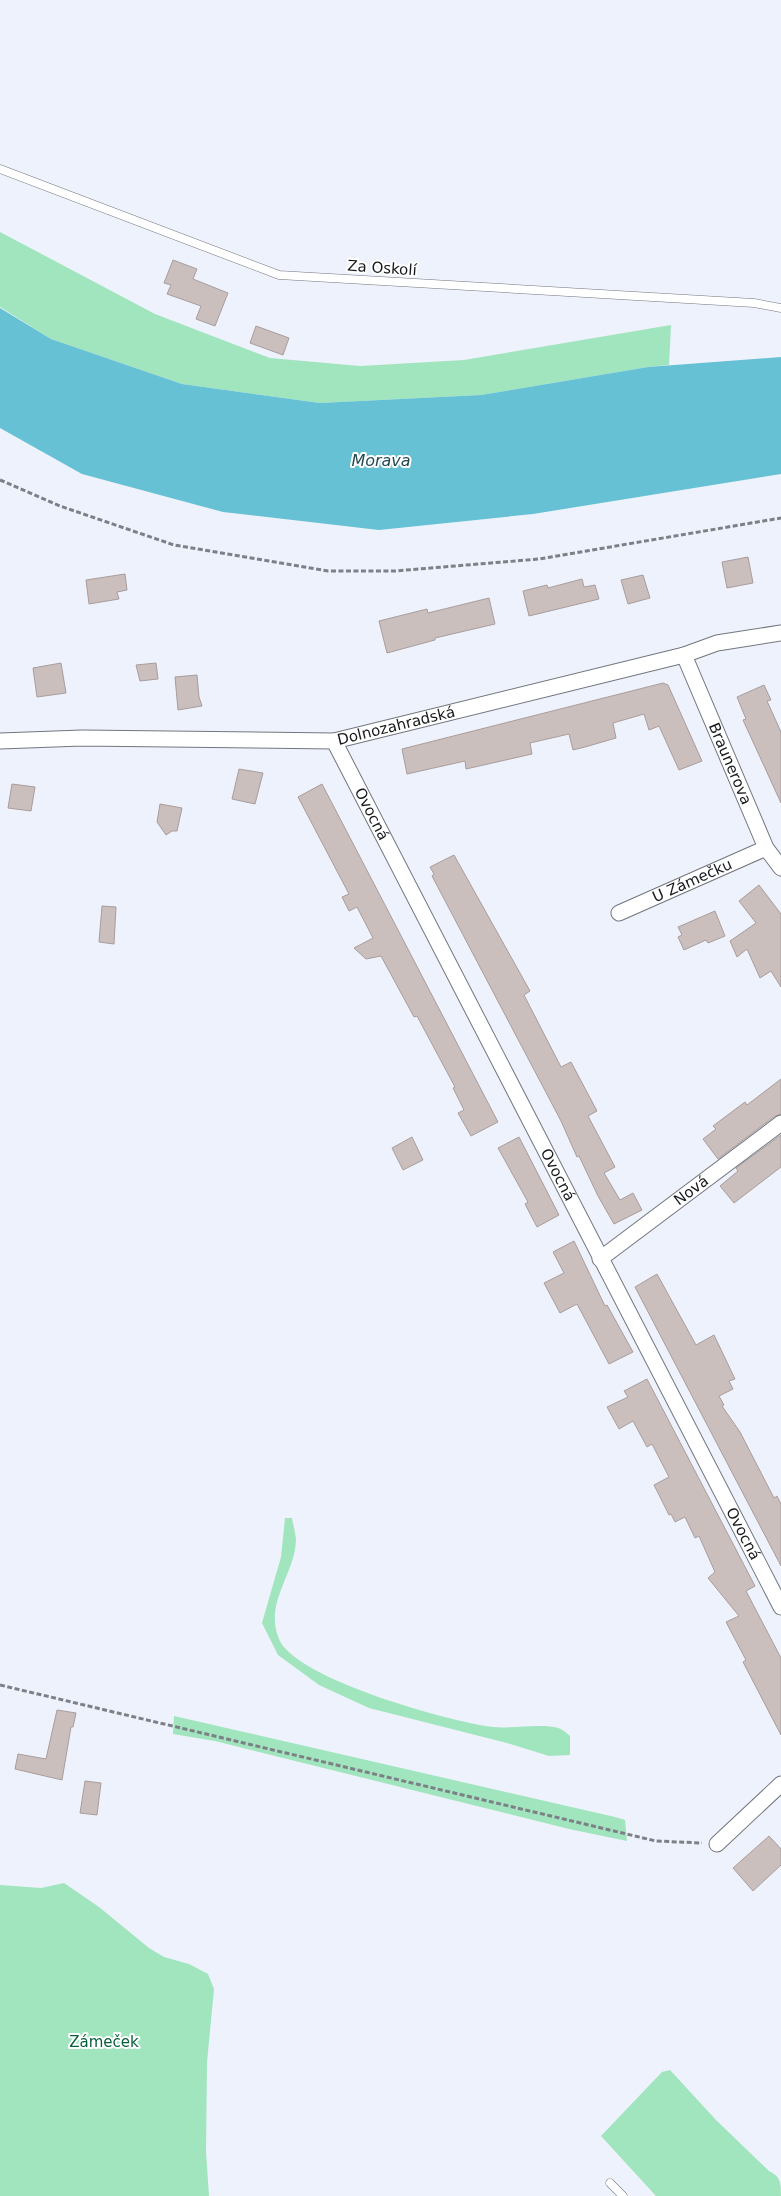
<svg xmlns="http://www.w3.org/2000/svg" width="781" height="2196" viewBox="0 0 781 2196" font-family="'DejaVu Sans',sans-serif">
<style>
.green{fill:#a0e5bd}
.water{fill:#66c1d4}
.building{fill:#cabfbd;stroke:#a99d9c}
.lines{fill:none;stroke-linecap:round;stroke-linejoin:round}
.service-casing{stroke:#72767e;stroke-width:9}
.minor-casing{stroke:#72767e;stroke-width:17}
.path{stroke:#7d8086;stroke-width:3;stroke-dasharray:5 2.5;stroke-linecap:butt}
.service{stroke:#fff;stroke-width:8}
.minor{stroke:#fff;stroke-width:15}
.labels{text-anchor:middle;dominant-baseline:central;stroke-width:4;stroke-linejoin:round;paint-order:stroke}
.street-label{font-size:15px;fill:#16181b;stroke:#fff}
.park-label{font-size:15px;fill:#075e3a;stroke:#fff}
.water-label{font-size:16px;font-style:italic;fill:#214a53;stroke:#fff}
</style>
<rect width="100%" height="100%" fill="#eef2fc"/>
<!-- green -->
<g class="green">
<polygon points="0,232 155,314 270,358 360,366 464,360 671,325 669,365 648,367 481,395 320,403 182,384 51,339 0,307"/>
<path d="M 285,1518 L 292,1518 C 293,1525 296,1534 296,1541 C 294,1576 264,1603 279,1639 C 295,1679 451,1722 493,1727 C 511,1729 542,1723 558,1728 C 562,1729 567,1733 570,1736 L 570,1755 L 549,1756 L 507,1743 L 369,1708 L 319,1685 L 278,1655 L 262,1623 L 281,1557 Z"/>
<polygon points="174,1716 615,1817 625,1820 627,1841 569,1829 215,1741 173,1734"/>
<polygon points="64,1883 99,1907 149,1948 164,1957 189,1964 208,1974 214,1989 207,2062 206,2152 209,2196 0,2196 0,1885 41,1888"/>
<path d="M 670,2070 L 716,2120 L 769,2171 C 781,2177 781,2183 781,2196 L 656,2196 L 601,2136 L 662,2072 Z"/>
</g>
<!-- water -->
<polygon class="water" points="0,308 51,339 182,384 320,403 481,395 648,367 781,357 781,474 533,514 379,530 223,512 82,474 0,428"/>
<!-- building -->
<g class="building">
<polygon points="173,260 197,269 193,279 228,293 215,326 196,319 201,306 167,294 171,285 164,283"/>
<polygon points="256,326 289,338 283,355 250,343"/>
<polygon points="748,557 753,583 727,588 722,562"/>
<polygon points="125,574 127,590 117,592 119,599 89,604 86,580"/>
<polygon points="643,575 650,598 628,604 621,580"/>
<polygon points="582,579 584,587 595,585 599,599 529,616 523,591 547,585 548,588"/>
<polygon points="489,598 495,624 435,638 435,640 387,653 379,621 427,609 428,613"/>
<polygon points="61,663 66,693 37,697 33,668"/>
<polygon points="156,663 158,679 140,681 136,665"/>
<polygon points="197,675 199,697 202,706 178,710 175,677"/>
<polygon points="663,683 668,685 702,761 679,770 659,726 649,730 644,714 613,723 616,738 585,747 573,750 569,734 530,743 532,754 466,769 465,761 407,774 402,749"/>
<polygon points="764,685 771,700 767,701 781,732 781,803 743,720 746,719 737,697"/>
<polygon points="239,769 263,773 255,804 232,799"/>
<polygon points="12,784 35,787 31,811 8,808"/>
<polygon points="322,784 498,1122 471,1136 458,1113 464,1110 453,1088 455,1087 417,1016 414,1017 381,956 366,959 354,948 373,938 357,907 349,911 342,897 349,894 298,797"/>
<polygon points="160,804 182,808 177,831 172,831 166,835 157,822"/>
<polygon points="454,855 530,991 524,995 561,1067 571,1062 597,1111 588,1116 615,1167 604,1173 620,1200 633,1193 642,1210 614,1224 598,1196 579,1156 577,1157 561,1121 432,876 434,874 430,867"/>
<polygon points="759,885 781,914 781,987 771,971 760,978 747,949 737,957 730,941 756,923 739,901"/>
<polygon points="102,906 116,907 114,944 99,942"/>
<polygon points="715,911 725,936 708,943 706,940 684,950 678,937 682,935 678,927"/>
<polygon points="781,1079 781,1114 775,1116 718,1159 703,1139 716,1129 713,1126 745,1102 747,1105"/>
<polygon points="781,1135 781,1167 734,1203 720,1186 738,1171 736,1168"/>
<polygon points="412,1137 423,1160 403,1170 392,1148"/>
<polygon points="519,1137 559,1215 537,1227 525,1204 528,1202 498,1148"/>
<polygon points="574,1241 605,1306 607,1305 633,1352 609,1364 577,1304 560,1313 544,1283 564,1273 553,1252"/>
<polygon points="657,1274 696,1345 714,1335 735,1379 729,1381 733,1389 719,1396 724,1405 722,1406 740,1432 774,1498 777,1496 781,1504 781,1566 635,1287"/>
<polygon points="647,1379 755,1586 746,1591 781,1658 781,1735 743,1662 746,1660 726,1622 739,1616 708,1578 715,1572 699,1536 695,1538 685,1517 675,1522 671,1514 669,1515 654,1485 669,1477 652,1444 647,1447 633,1421 619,1429 607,1407 628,1397 624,1391"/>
<polygon points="57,1710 76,1713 73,1727 71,1727 62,1780 15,1769 18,1754 46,1759"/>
<polygon points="85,1781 101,1783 97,1815 80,1813"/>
<polygon points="769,1836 781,1849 781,1865 753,1891 733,1868"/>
</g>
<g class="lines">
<!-- service casing -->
<g class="service-casing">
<g id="service">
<polyline points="0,169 279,275 754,303 781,308"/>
<polyline points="610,2183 623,2196"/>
</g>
</g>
<!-- minor casing -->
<g class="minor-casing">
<g id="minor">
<path id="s1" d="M 684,655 L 766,848 L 781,868"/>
<path id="s2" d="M 0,741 L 82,738 L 334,741 L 684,655 L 717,643 L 781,633"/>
<path id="s3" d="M 334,741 L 781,1607"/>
<path id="s4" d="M 619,913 L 766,848"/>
<path id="s5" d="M 600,1259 L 781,1123"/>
<polyline points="717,1844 781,1784"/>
</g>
</g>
<!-- path -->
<g class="path">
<polyline points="0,480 60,506 174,545 328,571 395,571 539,559 781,518"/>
<polyline points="0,1685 656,1841 702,1843"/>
</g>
<!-- service -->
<use href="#service" class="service"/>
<!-- minor -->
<use href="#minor" class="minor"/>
</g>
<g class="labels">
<!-- street labels -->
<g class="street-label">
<text transform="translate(382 268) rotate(4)">Za Oskolí</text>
<text stroke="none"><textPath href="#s2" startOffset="398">Dolnozahradská</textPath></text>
<text stroke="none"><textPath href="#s1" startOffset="118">Braunerova</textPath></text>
<text stroke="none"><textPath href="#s3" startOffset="82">Ovocná</textPath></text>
<text stroke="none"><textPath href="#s4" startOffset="80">U Zámečku</textPath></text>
<text stroke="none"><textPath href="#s3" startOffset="488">Ovocná</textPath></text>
<text stroke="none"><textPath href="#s5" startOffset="114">Nová</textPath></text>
<text stroke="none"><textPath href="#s3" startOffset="892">Ovocná</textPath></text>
</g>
<!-- park labels -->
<g class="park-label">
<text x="104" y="2042">Zámeček</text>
</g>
<!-- water labels -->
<g class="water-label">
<text x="381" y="460">Morava</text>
</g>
</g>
</svg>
